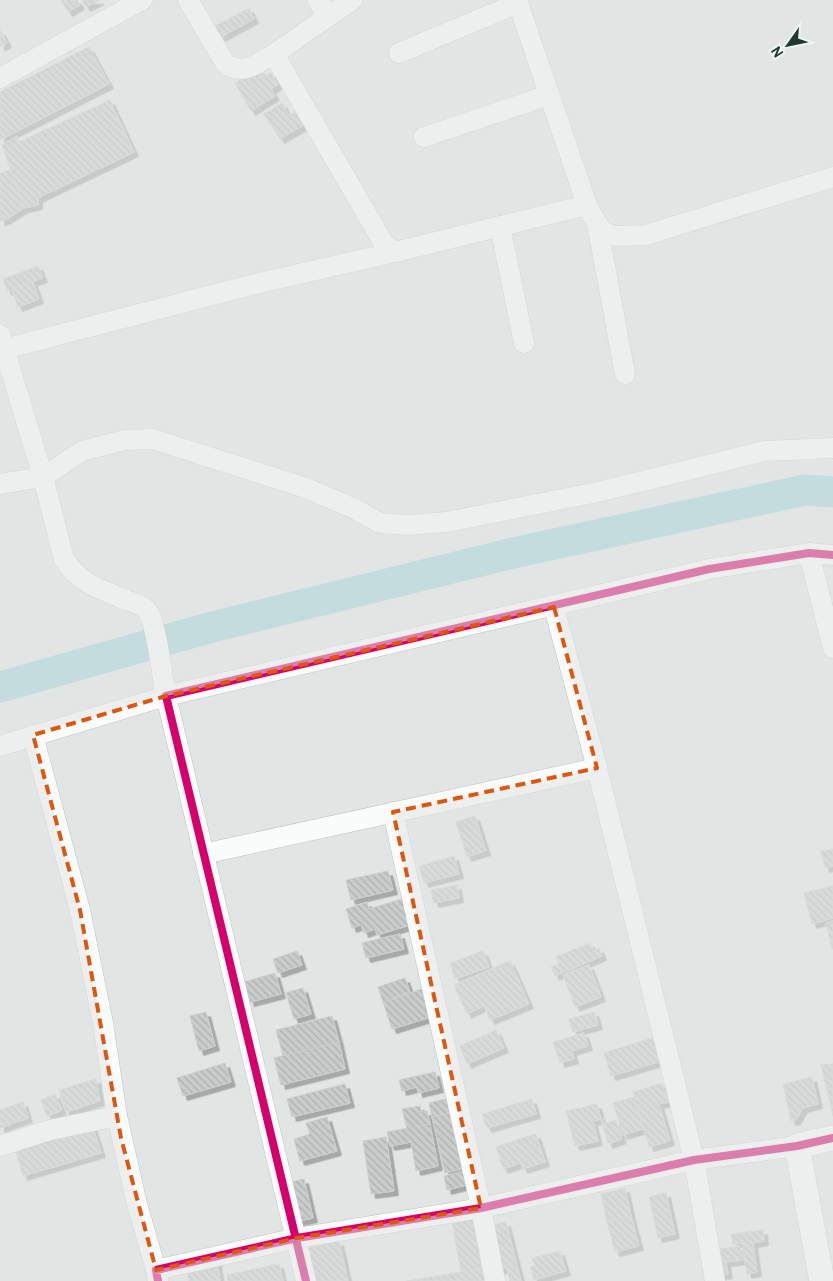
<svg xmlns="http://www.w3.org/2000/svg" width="833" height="1281" viewBox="0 0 833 1281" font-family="Overpass,sans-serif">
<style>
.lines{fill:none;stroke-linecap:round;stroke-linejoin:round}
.river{stroke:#a1d0d5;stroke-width:31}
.building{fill:url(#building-back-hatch);stroke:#c9cfcd;filter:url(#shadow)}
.minor-casing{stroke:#bec3c1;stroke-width:21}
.tertiary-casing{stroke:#bec3c1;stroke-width:26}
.minor{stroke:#fafbfb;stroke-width:20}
.tertiary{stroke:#fafbfb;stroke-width:25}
.cycleway-casing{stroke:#eef6f2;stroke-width:11}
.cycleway{stroke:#d6006c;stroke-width:8}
.marked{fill:none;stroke:#de570e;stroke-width:4;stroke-dasharray:10 6;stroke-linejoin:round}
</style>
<defs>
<pattern id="building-back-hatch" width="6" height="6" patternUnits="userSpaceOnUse" patternTransform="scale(1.25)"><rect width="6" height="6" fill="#c8cdcb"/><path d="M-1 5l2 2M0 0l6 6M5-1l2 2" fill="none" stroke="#acb1af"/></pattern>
<filter id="shadow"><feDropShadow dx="4.5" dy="4.5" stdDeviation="0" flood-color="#0004"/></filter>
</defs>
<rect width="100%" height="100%" fill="#e1e6e4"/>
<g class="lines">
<!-- river -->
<polyline class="river" points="0,687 212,627 513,553 805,490 833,492"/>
</g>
<!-- building -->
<g class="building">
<polygon points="61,0 77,0 80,5 68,12"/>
<polygon points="82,0 100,0 86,7"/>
<polygon points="249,8 254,19 221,37 215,26"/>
<polygon points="0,30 7,43 0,47"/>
<polygon points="89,47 109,84 0,140 0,92"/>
<polygon points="259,69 264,78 271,73 278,85 271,89 275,96 262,104 246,77"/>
<polygon points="246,77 262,104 251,111 235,83"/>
<polygon points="110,100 134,152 38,198 38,205 24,208 2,145 17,136 19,142"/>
<polygon points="282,103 289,116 295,112 304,125 280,139 264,114"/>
<polygon points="11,169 24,208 7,219 0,198 0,173"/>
<polygon points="0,198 7,219 0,221"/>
<polygon points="38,266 43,278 7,291 3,279"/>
<polygon points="33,282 39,299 18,307 12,290"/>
<polygon points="475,816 486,851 467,857 456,822"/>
<polygon points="833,849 833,866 825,868 821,851"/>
<polygon points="454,856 459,874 424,883 419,866"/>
<polygon points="388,871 393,890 351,900 346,880"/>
<polygon points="457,885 459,898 434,903 431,890"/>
<polygon points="833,886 833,918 812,924 804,893"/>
<polygon points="405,898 413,924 377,935 375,929 364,933 361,925 352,928 346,909 367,902 369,909"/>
<polygon points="833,921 833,948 832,949 826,923"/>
<polygon points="400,934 404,949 366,958 362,943"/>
<polygon points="590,943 593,951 599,948 602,956 555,976 551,967 559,964 556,957"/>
<polygon points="297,951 302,965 278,973 273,959"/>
<polygon points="483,951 489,967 455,979 450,963"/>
<polygon points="510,961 529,1004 490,1020 484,1006 467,1014 454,985"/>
<polygon points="589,965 601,997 575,1007 563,975"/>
<polygon points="275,973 281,994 250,1002 244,982"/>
<polygon points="405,978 410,992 383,1002 378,987"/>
<polygon points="303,988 311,1014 294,1019 286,993"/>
<polygon points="425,988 434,1016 392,1029 383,1002"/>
<polygon points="206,1012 215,1046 199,1051 190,1016"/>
<polygon points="594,1012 598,1025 573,1032 569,1019"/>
<polygon points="332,1016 339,1042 283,1056 276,1030"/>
<polygon points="496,1030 504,1048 467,1064 460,1046"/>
<polygon points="584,1033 588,1046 572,1051 574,1059 560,1063 553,1042"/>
<polygon points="655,1037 662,1061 611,1076 604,1053"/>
<polygon points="339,1042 345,1069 281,1085 274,1058"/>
<polygon points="225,1063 231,1082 183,1096 177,1078"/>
<polygon points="833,1064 833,1116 821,1065"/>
<polygon points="435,1072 439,1088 418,1093 417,1087 402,1091 399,1080"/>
<polygon points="812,1077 818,1104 803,1108 796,1120 791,1121 783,1084"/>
<polygon points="96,1079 100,1101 66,1112 59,1090"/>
<polygon points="662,1083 668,1102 659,1104 670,1141 649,1147 633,1092"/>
<polygon points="345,1084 350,1103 292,1117 287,1099"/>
<polygon points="55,1094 62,1110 47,1116 41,1100"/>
<polygon points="634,1097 643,1129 623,1135 613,1103"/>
<polygon points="450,1098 454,1112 432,1117 429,1103"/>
<polygon points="532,1099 536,1114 487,1128 482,1114"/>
<polygon points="23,1102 28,1118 0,1128 0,1110"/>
<polygon points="597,1104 601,1119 593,1121 598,1141 575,1146 566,1111"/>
<polygon points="420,1106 421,1112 427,1111 430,1124 407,1129 402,1109"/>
<polygon points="454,1112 466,1168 445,1173 432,1117"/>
<polygon points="327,1117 337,1151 300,1161 294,1139 310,1134 306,1123"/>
<polygon points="605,1118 606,1123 616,1120 622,1139 608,1144 601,1119"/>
<polygon points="430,1124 438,1166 416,1171 411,1142 390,1146 387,1132"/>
<polygon points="92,1125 101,1153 23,1176 15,1147"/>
<polygon points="536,1134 545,1162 523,1169 513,1141"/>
<polygon points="386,1137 394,1191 371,1194 363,1141"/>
<polygon points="513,1141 521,1163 503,1169 496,1147"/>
<polygon points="466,1171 470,1184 447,1190 444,1176"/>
<polygon points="304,1179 313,1218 295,1222 287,1183"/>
<polygon points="625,1188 631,1216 607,1222 601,1194"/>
<polygon points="666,1193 675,1234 658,1238 649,1197"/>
<polygon points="478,1216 486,1268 461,1272 452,1221"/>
<polygon points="631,1216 639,1246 615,1252 607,1222"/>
<polygon points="506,1222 521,1281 510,1281 507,1268 497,1270 488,1226"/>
<polygon points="763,1230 764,1241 753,1243 757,1272 747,1274 742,1243 733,1244 731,1234"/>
<polygon points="339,1241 348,1281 311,1281 303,1249"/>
<polygon points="740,1246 743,1260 726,1262 728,1274 716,1276 712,1250"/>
<polygon points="560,1251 566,1271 534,1280 530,1267 535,1265 532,1258"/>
<polygon points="217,1261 220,1281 189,1281 186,1266"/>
<polygon points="279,1264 283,1281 228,1281 227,1275"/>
<polygon points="486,1268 489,1281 406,1281 461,1272"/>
</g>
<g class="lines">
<!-- minor casing -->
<g class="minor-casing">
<g id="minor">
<path d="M 188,0 L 225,63 C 243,77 257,63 274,54 L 384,244 L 395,252 L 587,205"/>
<polyline points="318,0 327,16"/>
<path d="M 517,0 L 587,205 C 604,241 608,236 646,235 L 833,177"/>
<polyline points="399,53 518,3"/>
<polyline points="274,54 352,0"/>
<polyline points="0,78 142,0"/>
<polyline points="424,137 549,95"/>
<polyline points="500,226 524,343"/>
<polyline points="598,229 625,374"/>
<path d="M 0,335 L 43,477 L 64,559 C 79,584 101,589 126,600 C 133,602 142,605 147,610 C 157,623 162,678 166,696 L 0,746"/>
<polyline points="4,349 251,285 395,252"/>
<polyline points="0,484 43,477 82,451 125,440 153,439 306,488 355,509 380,523 408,525 447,522 598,492 765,451 833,448"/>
<polyline points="809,553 833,648"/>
<polyline points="554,607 597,768 694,1160 715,1281"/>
<polyline points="393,812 481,1208 495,1281"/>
<polyline points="203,854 597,768"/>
<polyline points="117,1116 137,1204 156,1270"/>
<polyline points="0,1146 50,1130 117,1116 103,1023 80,910 33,735"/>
<polyline points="158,1281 156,1270 297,1238 481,1208 694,1160 797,1146"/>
<polyline points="306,1281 166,696 709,569 809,553 833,555"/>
</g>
</g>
<!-- tertiary casing -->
<g class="tertiary-casing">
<polyline id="tertiary" points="822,1281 797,1146 833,1138"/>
</g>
<!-- minor -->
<use href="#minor" class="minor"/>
<!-- tertiary -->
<use href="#tertiary" class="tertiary"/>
<!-- cycleway casing -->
<g class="cycleway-casing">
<g id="cycleway">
<polyline points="158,1281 156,1270 297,1238 481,1208 694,1160 797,1146 833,1138"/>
<polyline points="306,1281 166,696 709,569 809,553 833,555"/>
</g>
</g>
<!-- cycleway -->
<use href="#cycleway" class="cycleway"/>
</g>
<!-- marked area -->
<path d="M0 0H833V1281H0ZM 554,607 L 597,768 L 393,812 L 481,1208 L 297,1238 L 156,1270 L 121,1138 L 80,910 L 33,735 L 166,696 Z" fill="#e1e6e4" fill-opacity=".55" fill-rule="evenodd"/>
<path class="marked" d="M 554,607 L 597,768 L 393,812 L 481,1208 L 297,1238 L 156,1270 L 121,1138 L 80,910 L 33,735 L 166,696 Z"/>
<!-- north arrow -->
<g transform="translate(788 45) rotate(237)" stroke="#eef6f2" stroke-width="4" paint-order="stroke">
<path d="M0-4L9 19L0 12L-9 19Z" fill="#203831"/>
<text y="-8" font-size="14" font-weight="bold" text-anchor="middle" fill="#203831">N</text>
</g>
</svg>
